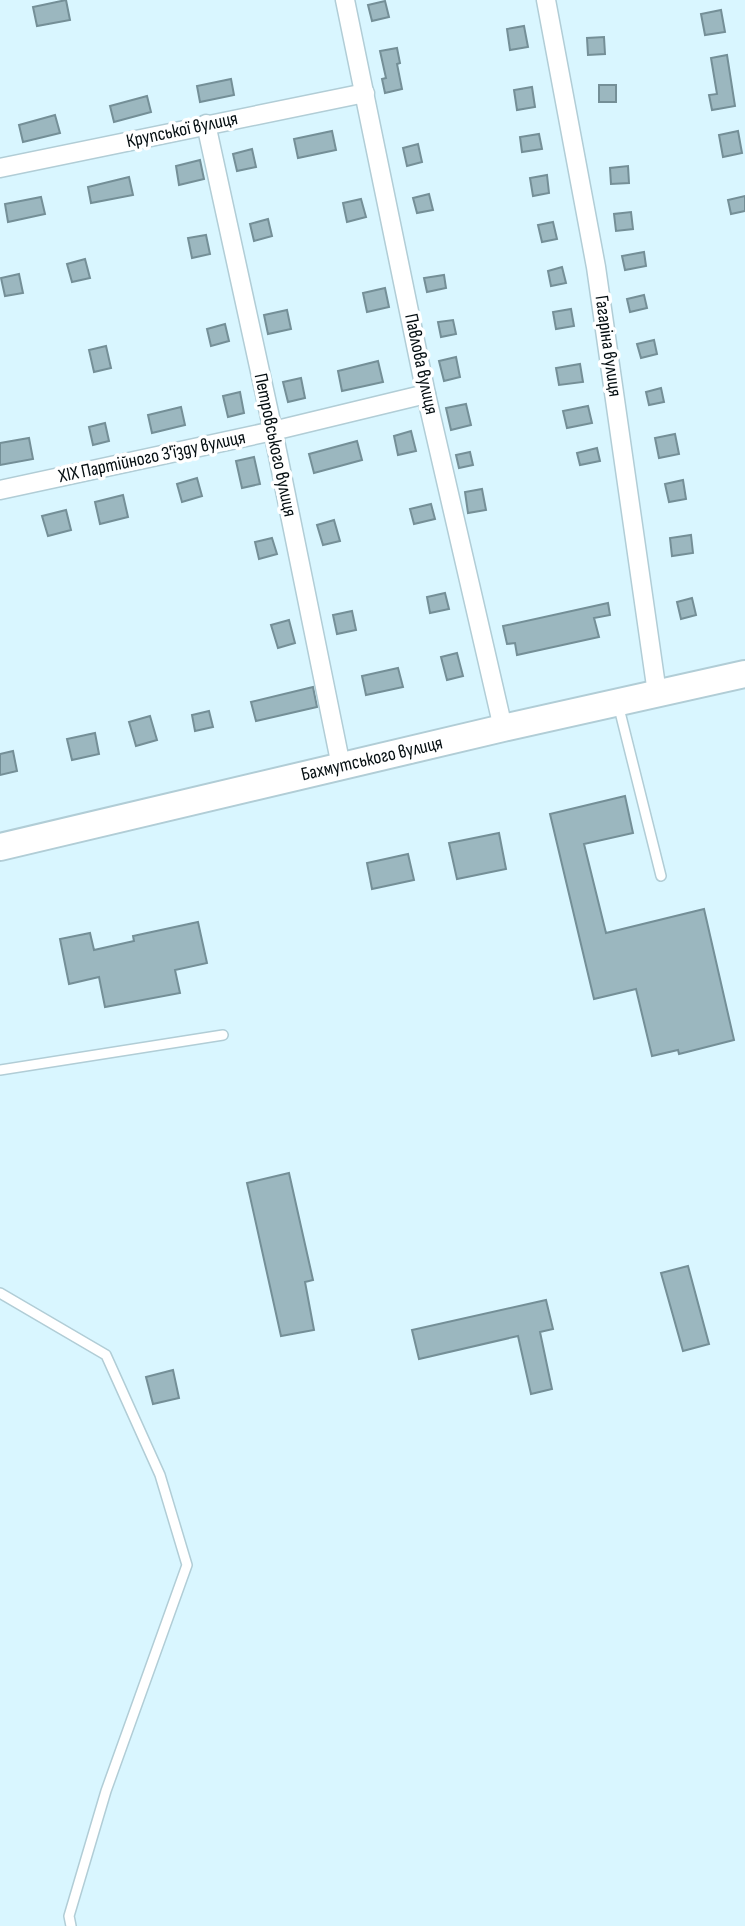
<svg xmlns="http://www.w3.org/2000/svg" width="745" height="1926" viewBox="0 0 745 1926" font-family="'Sofia Sans Condensed',sans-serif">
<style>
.building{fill:#9bb7bf;stroke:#748f97;stroke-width:2}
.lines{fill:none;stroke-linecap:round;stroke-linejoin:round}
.lane-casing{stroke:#b1cdd6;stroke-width:12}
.street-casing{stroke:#b1cdd6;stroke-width:21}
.secondary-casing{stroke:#b1cdd6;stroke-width:30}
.lane{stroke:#fff;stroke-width:9}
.street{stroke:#fff;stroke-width:18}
.secondary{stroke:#fff;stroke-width:26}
.labels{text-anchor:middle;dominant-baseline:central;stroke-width:7;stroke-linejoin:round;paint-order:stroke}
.street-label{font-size:19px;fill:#040d10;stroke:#fff}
</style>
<rect width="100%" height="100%" fill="#d9f6ff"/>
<!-- building -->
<g class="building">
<polygon points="66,0 70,20 37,26 33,7"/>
<polygon points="385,1 389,17 372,21 368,5"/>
<polygon points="721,10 725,32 705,35 701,14"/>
<polygon points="524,26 528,47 510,50 507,29"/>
<polygon points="604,37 605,54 588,55 587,38"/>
<polygon points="397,48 400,63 397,64 402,89 385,93 382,79 386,78 380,51"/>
<polygon points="727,55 735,106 712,110 709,95 717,94 711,58"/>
<polygon points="231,79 234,95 200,102 197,86"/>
<rect x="599" y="85" width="17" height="17"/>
<polygon points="532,87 535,107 517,110 514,90"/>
<polygon points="147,96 151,112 114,122 110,106"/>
<polygon points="55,115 60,133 23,142 19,125"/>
<polygon points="332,131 336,150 298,158 294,139"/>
<polygon points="738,131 742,153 723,157 719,135"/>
<polygon points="539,134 542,149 522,152 520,137"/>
<polygon points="418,144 422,162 407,166 403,148"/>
<polygon points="252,149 256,167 237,171 233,154"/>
<polygon points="200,160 204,179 179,185 176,166"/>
<polygon points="628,166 629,183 611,184 610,168"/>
<polygon points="547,175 549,193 533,196 530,178"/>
<polygon points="129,177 133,195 91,203 88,187"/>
<polygon points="429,194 433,210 417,213 413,198"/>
<polygon points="745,196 745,211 731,214 728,200"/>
<polygon points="41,197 45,214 8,222 5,204"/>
<polygon points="361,199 366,217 347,222 343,203"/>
<polygon points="631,212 633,229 616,231 614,214"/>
<polygon points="268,219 272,236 254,241 250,224"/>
<polygon points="553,222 557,239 542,242 538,225"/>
<polygon points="206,235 210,254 192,258 188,238"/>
<polygon points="644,252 646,266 625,270 622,256"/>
<polygon points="85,259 90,278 72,282 67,264"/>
<polygon points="562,267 566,283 551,286 548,271"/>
<polygon points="19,274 23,293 5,296 1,278"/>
<polygon points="444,275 446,288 427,292 424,278"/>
<polygon points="385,288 389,307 367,312 363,293"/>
<polygon points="644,295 647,308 630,312 627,299"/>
<polygon points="571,309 574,326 556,329 553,312"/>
<polygon points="287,310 291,329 268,334 264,315"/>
<polygon points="453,320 456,334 441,337 438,322"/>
<polygon points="225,324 229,341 211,346 207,329"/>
<polygon points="654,340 657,354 641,358 637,344"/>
<polygon points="106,346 111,368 94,372 89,350"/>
<polygon points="456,357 460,377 444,381 439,361"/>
<polygon points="378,361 383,382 342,391 338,371"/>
<polygon points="580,364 583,382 559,385 556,368"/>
<polygon points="301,378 305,398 288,402 283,382"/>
<polygon points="661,388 664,402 649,405 646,392"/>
<polygon points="240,392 244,413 228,417 223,396"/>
<polygon points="466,404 471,425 451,430 446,408"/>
<polygon points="588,406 592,423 567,428 563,411"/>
<polygon points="181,407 185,425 152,433 148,415"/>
<polygon points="105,423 109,441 93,445 89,427"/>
<polygon points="411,431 416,451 398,455 394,436"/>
<polygon points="675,434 679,454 659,458 655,438"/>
<polygon points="29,438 33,459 0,465 0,443"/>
<polygon points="357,441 362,460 314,473 309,454"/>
<polygon points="597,448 600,461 580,465 577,453"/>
<polygon points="470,452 473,465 459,468 456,455"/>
<polygon points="254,457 260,484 242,488 236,461"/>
<polygon points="197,478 202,496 182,502 177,484"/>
<polygon points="683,480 686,499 669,502 665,484"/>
<polygon points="482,489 486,510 468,513 465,492"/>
<polygon points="123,495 128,517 100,524 95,502"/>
<polygon points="431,504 435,519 414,524 410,509"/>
<polygon points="66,510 71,530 48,536 42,516"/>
<polygon points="334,520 340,541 323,545 317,525"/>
<polygon points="691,535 693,553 672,556 670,538"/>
<polygon points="272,538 277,554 259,559 255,542"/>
<polygon points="445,593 449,609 430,613 427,597"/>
<polygon points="692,598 696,615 681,619 677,602"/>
<polygon points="608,603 610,615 594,618 599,637 517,655 515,643 507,644 503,626"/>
<polygon points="352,611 356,630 337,634 333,615"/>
<polygon points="289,620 295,643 278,648 271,625"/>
<polygon points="457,653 463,676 447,680 441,657"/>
<polygon points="398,668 403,687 366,695 362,676"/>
<polygon points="313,687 317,707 256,721 251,702"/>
<polygon points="209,711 213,727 195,731 192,715"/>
<polygon points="150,716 157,740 136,746 129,722"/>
<polygon points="95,733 99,754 72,760 67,739"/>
<polygon points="13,751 17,771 0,775 0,754"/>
<polygon points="625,796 633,833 584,844 606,933 704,909 734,1040 679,1054 678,1050 652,1056 636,989 594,999 550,814"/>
<polygon points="499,833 506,869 457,879 449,843"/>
<polygon points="408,854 414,880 372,889 367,863"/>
<polygon points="198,922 207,963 175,970 180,993 105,1007 99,977 69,984 60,939 90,933 94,950 134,941 133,936"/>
<polygon points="289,1173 313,1280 305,1282 314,1330 281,1336 247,1183"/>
<polygon points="688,1266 709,1344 683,1351 661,1273"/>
<polygon points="546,1300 553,1329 540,1332 552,1389 531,1394 518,1336 419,1359 412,1330"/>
<polygon points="173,1370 179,1398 153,1404 146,1377"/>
</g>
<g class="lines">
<!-- lane casing -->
<g class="lane-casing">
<g id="lane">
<polyline points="618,704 661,876"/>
<polyline points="0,1070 223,1035"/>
<polyline points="0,1293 106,1355 160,1475 187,1565 106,1791 69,1916 71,1926"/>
</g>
</g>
<!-- street casing -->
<g class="street-casing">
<g id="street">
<polyline points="345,0 426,394 503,728"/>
<polyline points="546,0 596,267 657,693"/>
<polyline points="206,124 273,431 341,766"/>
<polyline points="0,168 365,93"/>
<polyline points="0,490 273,431 426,394"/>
</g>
</g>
<!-- secondary casing -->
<g class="secondary-casing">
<polyline id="secondary" points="0,847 503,728 745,674"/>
</g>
<!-- lane -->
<use href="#lane" class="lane"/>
<!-- street -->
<use href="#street" class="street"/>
<!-- secondary -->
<use href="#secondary" class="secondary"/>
</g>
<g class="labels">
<!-- street labels -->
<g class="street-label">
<text transform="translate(182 130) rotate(-12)">Крупської вулиця</text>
<text transform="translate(608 346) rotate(82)">Гагаріна вулиця</text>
<text transform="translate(421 364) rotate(78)">Павлова вулиця</text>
<text transform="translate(275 445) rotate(78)">Петровського вулиця</text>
<text transform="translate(152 457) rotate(-12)">XIX Партійного З'їзду вулиця</text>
<text transform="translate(372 759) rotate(-13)">Бахмутського вулиця</text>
</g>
</g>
</svg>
